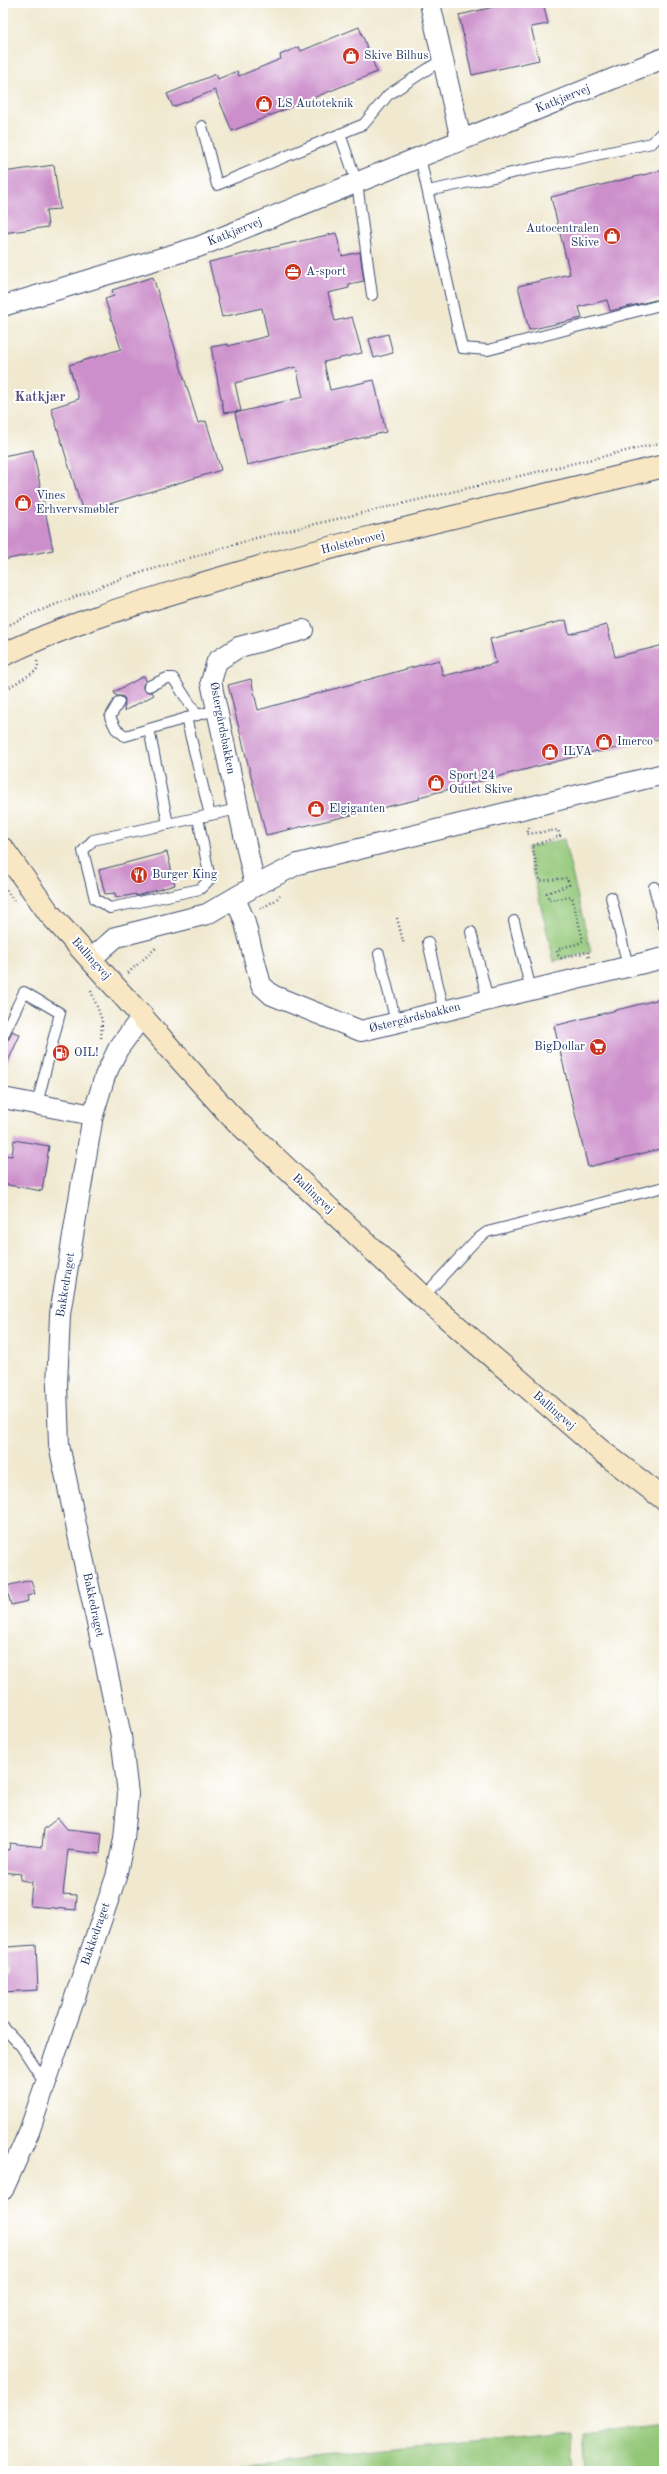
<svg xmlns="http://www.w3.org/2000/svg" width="667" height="2474" viewBox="0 0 667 2474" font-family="'Old Standard TT',serif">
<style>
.green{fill:#93c778;stroke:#577b6b}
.building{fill:#cc8fcb}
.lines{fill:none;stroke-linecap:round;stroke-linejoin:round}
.lane-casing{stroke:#3b4b6f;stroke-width:12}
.street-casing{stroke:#3b4b6f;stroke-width:22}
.secondary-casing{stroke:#3b4b6f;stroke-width:24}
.path{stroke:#3b4b6f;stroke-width:2.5;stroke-dasharray:1 3;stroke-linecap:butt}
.lane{stroke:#fff;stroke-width:10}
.street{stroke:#fff;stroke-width:20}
.secondary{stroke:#f9e7c3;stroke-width:22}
.labels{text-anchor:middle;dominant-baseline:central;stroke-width:4;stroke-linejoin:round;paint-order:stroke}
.poi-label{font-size:12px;fill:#1b2f5e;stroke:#fff;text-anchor:start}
.street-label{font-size:12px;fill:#1b2f5e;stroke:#fff}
.quarter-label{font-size:14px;font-weight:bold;fill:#595184;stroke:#fff}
</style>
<rect width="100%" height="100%" fill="#fff"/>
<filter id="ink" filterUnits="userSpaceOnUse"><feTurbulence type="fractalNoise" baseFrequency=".025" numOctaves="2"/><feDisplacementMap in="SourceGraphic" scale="8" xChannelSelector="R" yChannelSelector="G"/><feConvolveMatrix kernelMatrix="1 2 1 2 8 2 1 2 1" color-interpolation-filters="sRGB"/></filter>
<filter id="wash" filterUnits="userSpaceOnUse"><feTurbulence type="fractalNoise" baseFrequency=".012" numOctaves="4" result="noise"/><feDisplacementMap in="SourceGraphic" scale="16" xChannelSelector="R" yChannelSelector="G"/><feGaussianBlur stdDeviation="0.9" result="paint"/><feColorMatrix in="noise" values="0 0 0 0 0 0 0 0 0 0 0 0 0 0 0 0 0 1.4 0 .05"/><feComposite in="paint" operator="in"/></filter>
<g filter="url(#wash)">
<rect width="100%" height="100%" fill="#f0e9d0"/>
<!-- green -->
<g class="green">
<polygon points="564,839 591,952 554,961 527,848"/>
<polygon points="664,2424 664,2471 586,2471 583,2433"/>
<polygon points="571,2432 574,2471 235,2471 238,2465 256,2461"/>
</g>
<g id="blocks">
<!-- building -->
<g class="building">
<polygon points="511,3 543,3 548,24 531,27 539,60 472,75 459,15"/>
<polygon points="359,27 377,72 232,131 215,90 173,107 167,94 216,74 218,79 237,71 239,76 281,59 280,55 299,47 301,51"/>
<polygon points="54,165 60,209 46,210 48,227 3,233 3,172"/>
<polygon points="664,170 664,298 610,311 607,300 579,307 582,318 529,330 518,286 570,274 551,197"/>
<polygon points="336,233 342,256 360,252 364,281 349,284 349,288 328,293 335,321 352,317 362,353 324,362 330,390 374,380 386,432 247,465 235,413 303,397 296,367 235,383 241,411 224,413 211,347 228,344 228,346 268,336 262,308 222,317 209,262"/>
<polygon points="153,277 198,423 206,421 221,470 83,512 51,408 79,399 69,365 121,349 105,299 114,296 112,290"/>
<polygon points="388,334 393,353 374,358 369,339"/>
<polygon points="33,450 53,550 3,560 3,456"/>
<polygon points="566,620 569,634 607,625 615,657 664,645 664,738 598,752 597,751 419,797 420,799 266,835 228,685 251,679 258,710 439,660 443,676 496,663 490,639"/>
<polygon points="144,676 146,680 143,685 143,689 148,692 152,692 154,695 124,711 125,699 122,696 116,696 114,692"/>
<polygon points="167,852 175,885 136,896 136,894 116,898 115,893 105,894 99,870"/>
<polygon points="664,998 664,1148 588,1167 554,1026"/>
<polygon points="12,1031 20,1035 3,1072 3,1042 9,1039"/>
<polygon points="14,1140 49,1146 42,1191 3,1184 3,1155 12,1156"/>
<polygon points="31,1580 35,1594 27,1596 28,1601 11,1605 6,1586"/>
<polygon points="58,1818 67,1829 102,1833 100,1854 68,1850 63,1894 77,1895 76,1910 30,1906 32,1882 20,1880 21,1874 3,1872 3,1849 9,1850 10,1843 42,1847 44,1829"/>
<polygon points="36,1945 38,1990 3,1992 3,1969 8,1968 7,1947"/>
</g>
</g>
</g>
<g filter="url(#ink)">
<use href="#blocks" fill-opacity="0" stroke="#3b4b6f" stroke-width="1"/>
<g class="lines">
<!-- lane casing -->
<g class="lane-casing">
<g id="lane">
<polyline points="202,126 217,185 364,124 388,95 443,59"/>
<polyline points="340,134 357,183 372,295"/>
<polyline points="420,157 462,348 488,350 664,304"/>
<polyline points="428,191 652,143 664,130"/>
<polyline points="149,686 167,678 173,678 197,715 217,710"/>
<polyline points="119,702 110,717 116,729 125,736 197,715"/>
<polyline points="186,718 210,815"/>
<polyline points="149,729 168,824 238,809"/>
<polyline points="168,824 93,840 83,851 95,899 110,908 200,889 210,879 198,818"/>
<polyline points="654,887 664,926"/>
<polyline points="611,897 628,966"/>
<polyline points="514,921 531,990"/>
<polyline points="471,932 488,1000"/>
<polyline points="428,942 444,1011"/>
<polyline points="379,954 396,1022"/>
<polyline points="3,1036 24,992 60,1013 37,1104"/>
<polyline points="423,1297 475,1241 487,1232 664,1187"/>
<polyline points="3,2027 21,2046 45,2083"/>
</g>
</g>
<!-- street casing -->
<g class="street-casing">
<g id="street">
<polyline points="430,3 461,140"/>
<polyline points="3,306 198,247 664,58"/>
<polyline points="255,886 298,864 664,774"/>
<polyline points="235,899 244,919 261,985 272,995 361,1031 664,958"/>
<polyline points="92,958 116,937 207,914 255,886 211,682 217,661 239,647 303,630"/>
<polyline points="3,1098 93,1115"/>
<polyline points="3,2190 29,2132 116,1877 124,1839 128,1794 121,1736 59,1445 57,1386 60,1314 93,1115 105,1076 118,1049 143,1015"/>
</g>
</g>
<!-- secondary casing -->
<g class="secondary-casing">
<g id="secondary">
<path d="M 3,655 C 69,623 139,603 208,582 C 358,537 512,504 664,466"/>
<polyline points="3,849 49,913 230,1115 423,1297 600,1450 664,1499"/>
</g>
</g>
<!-- path -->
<g class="path">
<polyline points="3,628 29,615 120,579 256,538 664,442"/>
<polyline points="3,691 36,671 38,666 37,661"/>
<path d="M 529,827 L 527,834 L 558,830 L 560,836 L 532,846 L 540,881 L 567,878 L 569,885 L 547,893 L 549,900 L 572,897 L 583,940 C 577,947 564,944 557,951 L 558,955 L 561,958 L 588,952 L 589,958"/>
<polyline points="4,887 14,901"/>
<polyline points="260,909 276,900 280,895"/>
<polyline points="397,918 404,945"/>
<polyline points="128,973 157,947"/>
<polyline points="91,991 102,1020 101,1040"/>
</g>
<!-- lane -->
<use href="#lane" class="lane"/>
<!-- street -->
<use href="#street" class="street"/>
<!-- secondary -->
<use href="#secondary" class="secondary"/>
</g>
</g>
<!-- icons -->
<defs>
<g id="shop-disc" transform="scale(0.9)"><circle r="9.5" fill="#c8321e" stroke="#fff"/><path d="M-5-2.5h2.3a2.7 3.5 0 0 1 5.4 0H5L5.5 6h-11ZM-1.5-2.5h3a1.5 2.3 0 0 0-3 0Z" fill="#fff"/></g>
<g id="office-disc" transform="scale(0.9)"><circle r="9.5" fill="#c8321e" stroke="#fff"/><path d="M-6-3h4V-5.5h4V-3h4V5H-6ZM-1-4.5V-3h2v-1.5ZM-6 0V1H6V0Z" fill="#fff"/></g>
<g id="restaurant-disc" transform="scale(0.9)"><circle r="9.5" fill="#c8321e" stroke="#fff"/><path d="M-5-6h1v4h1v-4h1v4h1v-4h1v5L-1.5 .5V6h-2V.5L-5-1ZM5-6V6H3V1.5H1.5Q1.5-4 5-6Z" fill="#fff"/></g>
<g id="supermarket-disc" transform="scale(0.9)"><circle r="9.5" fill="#c8321e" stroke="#fff"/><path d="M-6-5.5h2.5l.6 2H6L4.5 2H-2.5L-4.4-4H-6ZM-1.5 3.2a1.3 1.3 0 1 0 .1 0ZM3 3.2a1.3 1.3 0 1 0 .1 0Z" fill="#fff"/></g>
<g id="fuel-disc" transform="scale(0.9)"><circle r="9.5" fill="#c8321e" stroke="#fff"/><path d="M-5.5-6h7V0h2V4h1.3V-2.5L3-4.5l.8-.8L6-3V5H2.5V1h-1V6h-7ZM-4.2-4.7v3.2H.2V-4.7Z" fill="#fff"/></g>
</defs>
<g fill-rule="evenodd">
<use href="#shop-disc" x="351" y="56"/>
<use href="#shop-disc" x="264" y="104"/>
<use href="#shop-disc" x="612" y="236"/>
<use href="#office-disc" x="293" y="272"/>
<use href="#shop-disc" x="23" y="503"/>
<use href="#shop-disc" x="604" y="742"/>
<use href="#shop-disc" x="550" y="752"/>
<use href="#shop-disc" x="436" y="783"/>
<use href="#shop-disc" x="316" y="809"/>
<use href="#restaurant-disc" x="139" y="875"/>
<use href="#supermarket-disc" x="598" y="1047"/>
<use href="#fuel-disc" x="61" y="1053"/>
</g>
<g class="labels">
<!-- poi labels -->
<g class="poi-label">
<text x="364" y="56">Skive Bilhus</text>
<text x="277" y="104">LS Autoteknik</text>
<text x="599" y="229" text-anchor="end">Autocentralen<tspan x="599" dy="14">Skive</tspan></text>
<text x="306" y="272">A-sport</text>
<text x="36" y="496">Vines<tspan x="36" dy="14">Erhvervsmøbler</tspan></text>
<text x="617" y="742">Imerco</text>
<text x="563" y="752">ILVA</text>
<text x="449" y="776">Sport 24<tspan x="449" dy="14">Outlet Skive</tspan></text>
<text x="329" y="809">Elgiganten</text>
<text x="152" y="875">Burger King</text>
<text x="585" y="1047" text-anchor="end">BigDollar</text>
<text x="74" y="1053">OIL!</text>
</g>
<!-- street labels -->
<g class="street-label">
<text transform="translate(563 99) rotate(-22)">Katkjærvej</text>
<text transform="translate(235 232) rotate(-22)">Katkjærvej</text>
<text transform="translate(353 543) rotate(-14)">Holstebrovej</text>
<text transform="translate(222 728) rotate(79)">Østergårdsbakken</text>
<text transform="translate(91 959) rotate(48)">Ballingvej</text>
<text transform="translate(415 1018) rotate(-14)">Østergårdsbakken</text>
<text transform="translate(313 1194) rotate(43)">Ballingvej</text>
<text transform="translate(66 1285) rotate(-81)">Bakkedraget</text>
<text transform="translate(554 1411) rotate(41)">Ballingvej</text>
<text transform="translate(93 1605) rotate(78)">Bakkedraget</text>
<text transform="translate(96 1934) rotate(-71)">Bakkedraget</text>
</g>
<!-- quarter labels -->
<g class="quarter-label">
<text x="40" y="397">Katkjær</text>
</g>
</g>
<!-- margin -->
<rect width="667" height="2474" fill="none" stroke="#fff" stroke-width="16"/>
</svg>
